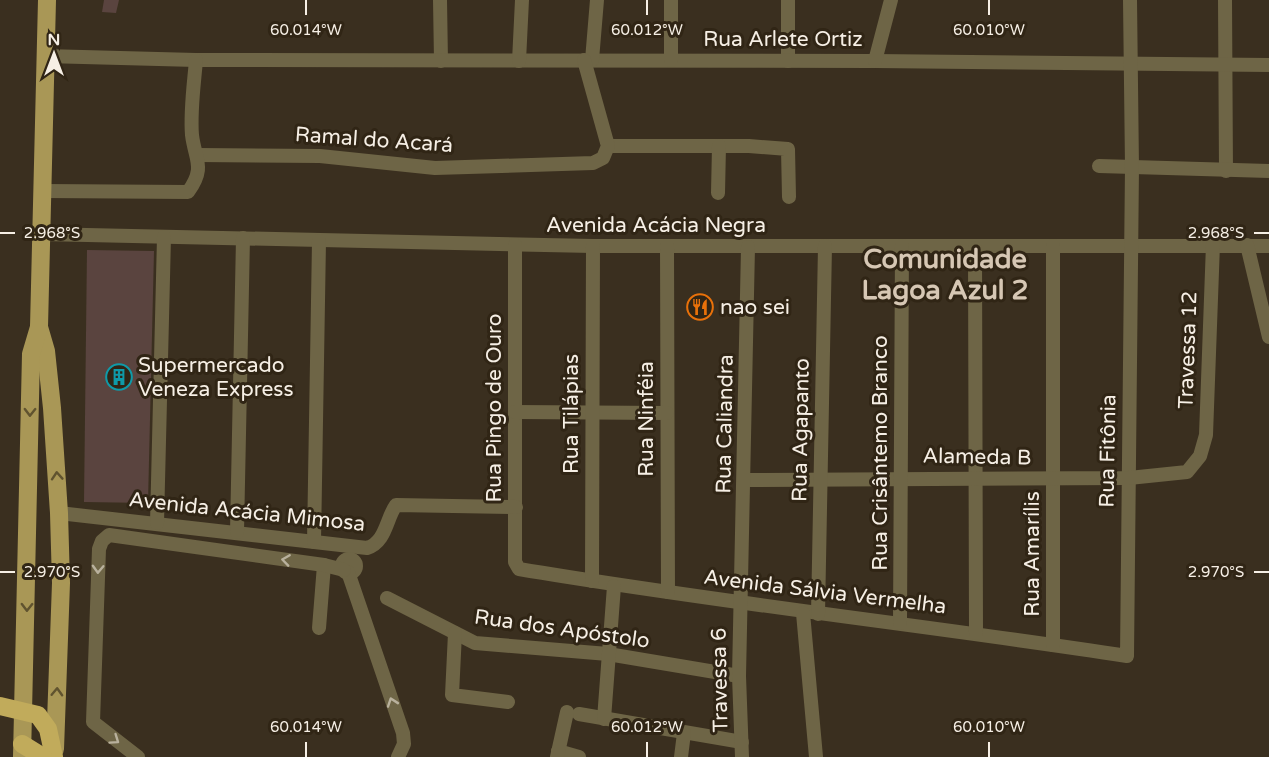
<svg xmlns="http://www.w3.org/2000/svg" width="1269" height="757" viewBox="0 0 1269 757" font-family="'Varela Round',sans-serif">
<style>
.building{fill:#5a443f}
.lines{fill:none;stroke-linecap:round;stroke-linejoin:round}
.minor{stroke:#6e6546;stroke-width:14}
.major{stroke:#a99756;stroke-width:18}
.highway{stroke:#c1ab5b;stroke-width:18}
.oneway{stroke:#60532f}
.oneway2{stroke:#b9b19d}
.ticks{fill:none;stroke:#f6efe5;stroke-width:2}
.labels{text-anchor:middle;dominant-baseline:central;stroke-width:6;stroke-linejoin:round;paint-order:stroke}
.street-label{font-size:21px;fill:#f6efe5;stroke:#302515}
.poi-label{font-size:21px;fill:#f6efe5;stroke:#302515;text-anchor:start}
.district-label{font-size:27px;font-weight:bold;fill:#d6c7b4;stroke:#302515}
.ticks-label{font-size:15px;text-anchor:middle;fill:#f6efe5;stroke:#302515;stroke-width:6;stroke-linejoin:round;paint-order:stroke}
</style>
<rect width="100%" height="100%" fill="#3a2f1f"/>
<!-- building -->
<g class="building">
<polygon points="104,0 119,0 116,13 102,12"/>
<polygon points="87,250 154,251 148,503 84,502"/>
</g>
<g class="lines">
<!-- minor -->
<g class="minor">
<polyline points="440,0 441,61"/>
<polyline points="788,0 788,61"/>
<polyline points="1225,0 1226,171"/>
<polyline points="45,56 196,60 875,61 1269,65"/>
<polyline points="592,60 597,0"/>
<polyline points="671,60 671,0"/>
<polyline points="519,61 522,0"/>
<polyline points="875,61 891,0"/>
<polyline points="608,146 749,146 788,149 789,197"/>
<polyline points="198,155 320,156 435,168 593,163 603,158 608,146 584,60"/>
<polyline points="1099,166 1269,171"/>
<path d="M 44,191 L 188,192 C 206,167 195,160 192,135 C 190,111 194,84 196,60"/>
<polyline points="718,193 719,146"/>
<polyline points="42,234 593,246 1269,246"/>
<path d="M 515,245 L 515,562 L 519,569 C 721,603 924,625 1127,656 L 1132,167 L 1130,0"/>
<polyline points="1247,245 1269,337"/>
<polyline points="667,246 668,592"/>
<polyline points="1053,246 1053,645"/>
<polyline points="975,248 976,633"/>
<polyline points="515,412 667,413"/>
<polyline points="745,480 1129,478 1187,472 1200,456 1206,435 1213,244"/>
<path d="M 59,513 L 367,548 C 386,542 386,519 396,505 L 516,507"/>
<polyline points="157,523 164,237"/>
<polyline points="237,532 243,238"/>
<polyline points="314,542 319,241"/>
<circle cx="349" cy="566" r="7"/>
<polyline points="348,572 403,733 404,744 398,757"/>
<polyline points="592,581 593,246"/>
<polyline points="387,598 475,643 608,654 739,676"/>
<polyline points="803,613 816,757"/>
<polyline points="818,614 825,246"/>
<polyline points="900,623 902,246"/>
<polyline points="319,628 324,565"/>
<polyline points="455,633 452,695 508,702"/>
<polyline points="579,714 742,742"/>
<polyline points="604,719 614,586"/>
<polyline points="558,751 579,757"/>
<polyline points="138,757 93,722 99,549 102,541 109,535 324,565 344,570"/>
<polyline points="557,757 567,712"/>
<polyline points="681,757 684,733"/>
<polyline points="742,757 739,676 748,247"/>
</g>
<!-- major -->
<g class="major">
<polyline points="39,327 46,351 52,408 59,513 61,583 55,749"/>
<polyline points="22,757 31,354 39,327 47,0"/>
</g>
<!-- highway -->
<g class="highway">
<polyline points="0,706 38,715 48,729 54,757"/>
<polyline points="22,744 43,757"/>
</g>
</g>
<!-- one-way arrows -->
<defs><path id="oneway-chevron" d="M-2-3.5L2.5 0L-2 3.5" fill="none" stroke-width="1.6" stroke-linecap="round" stroke-linejoin="round" transform="scale(1.5)"/></defs>
<g class="oneway">
<use href="#oneway-chevron" transform="translate(30 412) rotate(91)"/>
<use href="#oneway-chevron" transform="translate(57 476) rotate(-94)"/>
<use href="#oneway-chevron" transform="translate(27 607) rotate(91)"/>
<use href="#oneway-chevron" transform="translate(57 692) rotate(-88)"/>
</g>
<g class="oneway2">
<use href="#oneway-chevron" transform="translate(286 560) rotate(-172)"/>
<use href="#oneway-chevron" transform="translate(98 569) rotate(92)"/>
<use href="#oneway-chevron" transform="translate(392 702) rotate(-109)"/>
<use href="#oneway-chevron" transform="translate(115 740) rotate(35)"/>
</g>
<!-- ticks -->
<path class="ticks" d="M 306,0 L 306,15M 647,0 L 647,15M 989,0 L 989,15M 0,233 L 15,233M 1254,233 L 1269,233M 0,572 L 15,572M 1254,572 L 1269,572M 306,742 L 306,757M 647,742 L 647,757M 989,742 L 989,757"/>
<!-- icons -->
<defs>
<g id="restaurant-ring" transform="scale(1.35)"><circle r="9.5" fill="#302515" stroke="#e8710a" stroke-width="1.5"/><path d="M-5-6h1v4h1v-4h1v4h1v-4h1v5L-1.5 .5V6h-2V.5L-5-1ZM5-6V6H3V1.5H1.5Q1.5-4 5-6Z" fill="#e8710a"/></g>
<g id="building-ring" transform="scale(1.35)"><circle r="9.5" fill="#302515" stroke="#0f9aa8" stroke-width="1.5"/><path d="M-4-6H4V6H1V3H-1V6H-4ZM-2.5-4.3h1.7v1.8h-1.7ZM.8-4.3h1.7v1.8H.8ZM-2.5-1h1.7V.8h-1.7ZM.8-1h1.7V.8H.8Z" fill="#0f9aa8"/></g>
</defs>
<g fill-rule="evenodd">
<use href="#restaurant-ring" x="700" y="307"/>
<use href="#building-ring" x="119" y="377"/>
</g>
<g class="labels">
<!-- street labels -->
<g class="street-label">
<text x="783" y="39">Rua Arlete Ortiz</text>
<text transform="translate(374 140) rotate(4)">Ramal do Acará</text>
<text x="656" y="225">Avenida Acácia Negra</text>
<text transform="translate(1188 350) rotate(-88)">Travessa 12</text>
<text transform="translate(494 408) rotate(-90)">Rua Pingo de Ouro</text>
<text transform="translate(571 414) rotate(-90)">Rua Tilápias</text>
<text transform="translate(646 419) rotate(-90)">Rua Ninféia</text>
<text transform="translate(725 424) rotate(-89)">Rua Caliandra</text>
<text transform="translate(801 430) rotate(-89)">Rua Agapanto</text>
<text transform="translate(1108 451) rotate(-89)">Rua Fitônia</text>
<text transform="translate(880 453) rotate(-90)">Rua Crisântemo Branco</text>
<text transform="translate(977 457) rotate(1)">Alameda B</text>
<text transform="translate(247 512) rotate(6)">Avenida Acácia Mimosa</text>
<text transform="translate(1032 554) rotate(-90)">Rua Amarílis</text>
<text transform="translate(825 592) rotate(7)">Avenida Sálvia Vermelha</text>
<text transform="translate(562 629) rotate(8)">Rua dos Apóstolo</text>
<text transform="translate(720 680) rotate(-91)">Travessa 6</text>
</g>
<!-- poi labels -->
<g class="poi-label">
<text x="720" y="307">nao sei</text>
<text x="138" y="365">Supermercado<tspan x="138" dy="24">Veneza Express</tspan></text>
</g>
<!-- district labels -->
<g class="district-label">
<text x="945" y="259">Comunidade<tspan x="945" dy="31">Lagoa Azul 2</tspan></text>
</g>
</g>
<g class="ticks-label">
<text x="306" y="35">60.014°W</text>
<text x="647" y="35">60.012°W</text>
<text x="989" y="35">60.010°W</text>
<text x="52" y="238">2.968°S</text>
<text x="1216" y="238">2.968°S</text>
<text x="52" y="577">2.970°S</text>
<text x="1216" y="577">2.970°S</text>
<text x="306" y="732">60.014°W</text>
<text x="647" y="732">60.012°W</text>
<text x="989" y="732">60.010°W</text>
</g>
<!-- north arrow -->
<g transform="translate(54 54)" stroke="#302515" stroke-width="4.5" paint-order="stroke">
<path d="M0-4.5L10 22L0 15L-10 22Z" fill="#f6efe5"/>
<text y="-9" font-size="16" font-weight="bold" text-anchor="middle" fill="#f6efe5">N</text>
</g>
</svg>
